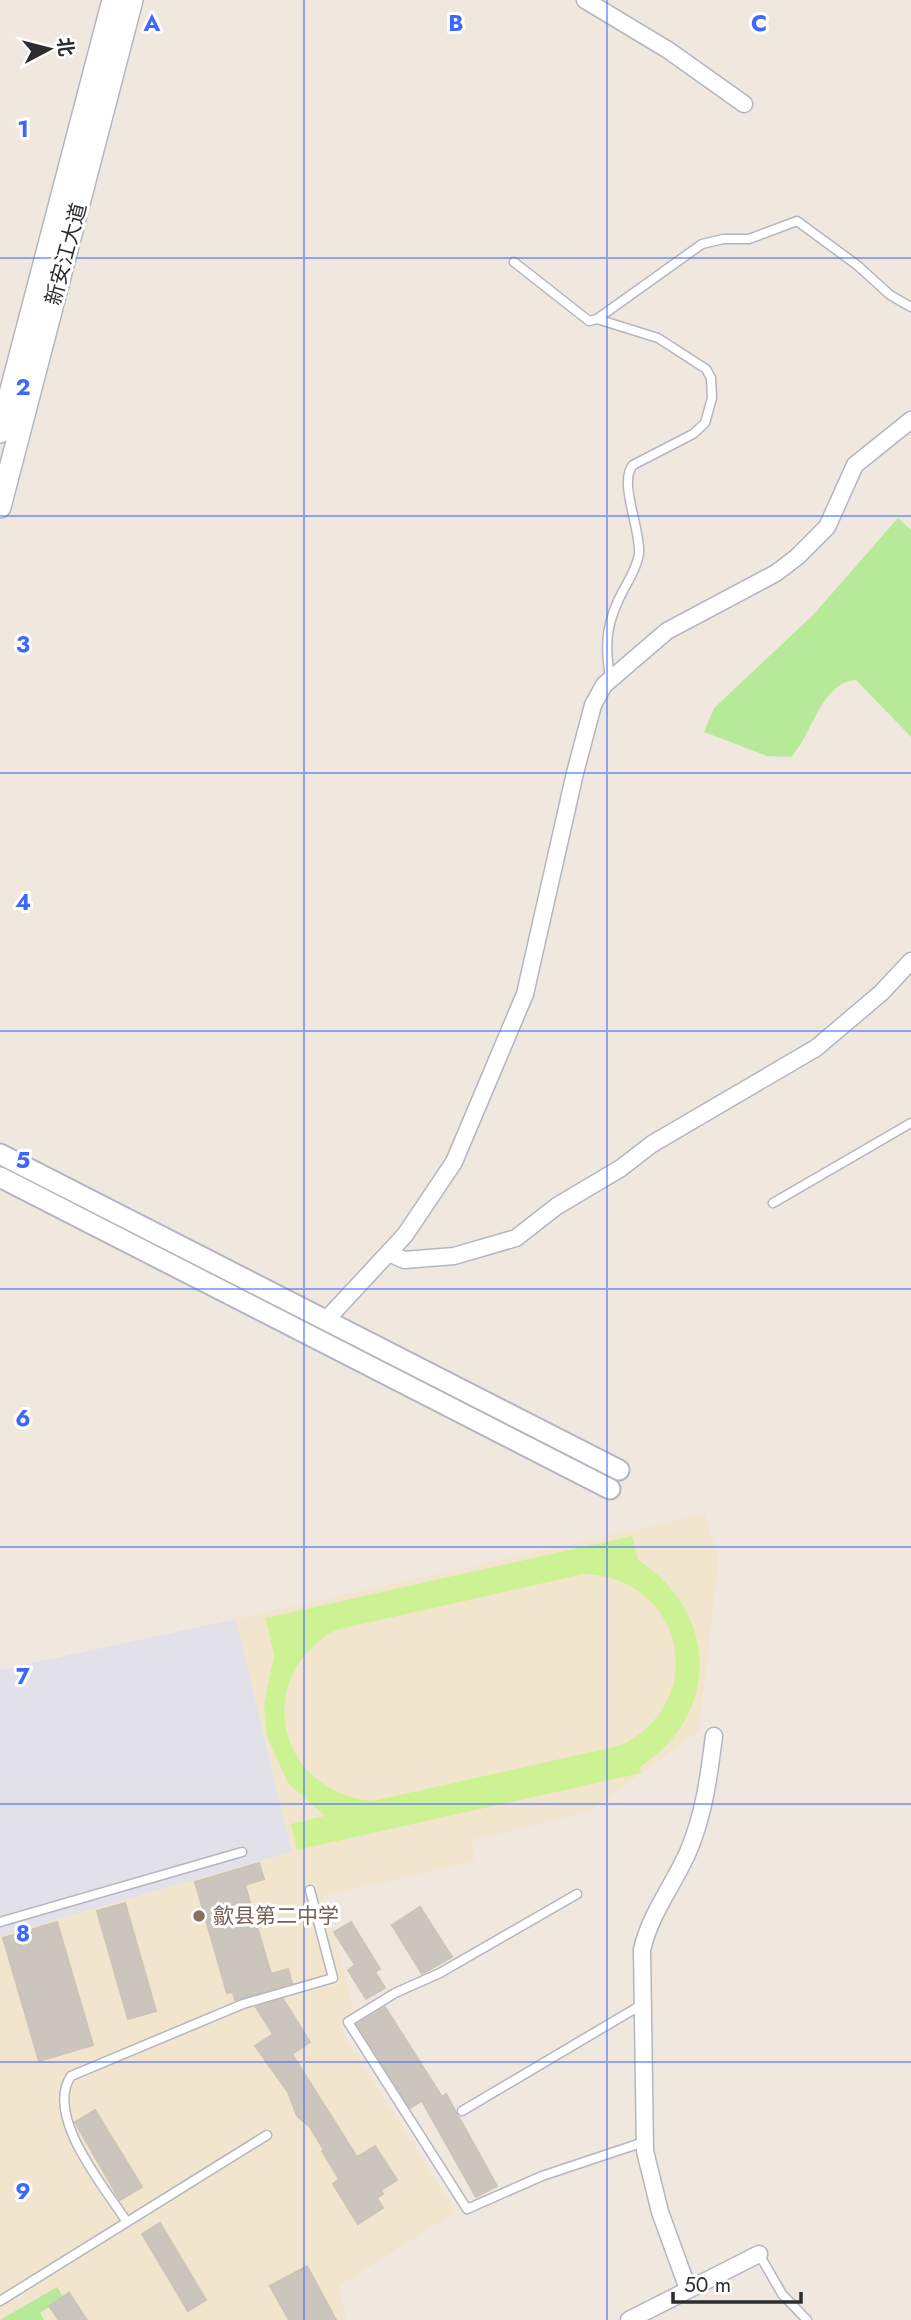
<svg xmlns="http://www.w3.org/2000/svg" width="911" height="2320" viewBox="0 0 911 2320" font-family="Jost,'Noto Sans SC',sans-serif">
<style>
.industrial{fill:#e2e0e8}
.education{fill:#f2e5ce}
.green{fill:#b7ea98}
.pitch{fill:#cdf293;fill-rule:evenodd}
.building{fill:#cbc5be;stroke:#ccc4b8;stroke-width:2}
.lines{fill:none;stroke-linecap:round;stroke-linejoin:round}
.service-casing{stroke:#b3b6c2;stroke-width:11}
.minor-casing{stroke:#b3b6c2;stroke-width:19}
.tertiary-casing{stroke:#b3b6c2;stroke-width:23}
.secondary-casing{stroke:#b3b6c2;stroke-width:24}
.service{stroke:#fff;stroke-width:8}
.minor{stroke:#fff;stroke-width:16}
.tertiary{stroke:#fff;stroke-width:19}
.secondary{stroke:#fff;stroke-width:21}
.grid{fill:none;stroke:#3d68ff;stroke-width:2;stroke-opacity:0.55}
.education-dot{fill:#8d6e63;stroke:#fff;stroke-width:2.5}
.labels{text-anchor:middle;dominant-baseline:central;stroke-width:6;stroke-linejoin:round;paint-order:stroke}
.street-label{font-size:21px;fill:#2d2d2d;stroke:#fff}
.education-label{font-size:21px;fill:#785e54;stroke:#fff;text-anchor:start}
.grid-label{font-size:23px;text-anchor:middle;font-weight:bold;fill:#3d68ff;stroke:#fff;stroke-width:6;stroke-linejoin:round;paint-order:stroke}
</style>
<rect width="100%" height="100%" fill="#f0e8df"/>
<!-- industrial -->
<polygon class="industrial" points="236,1619 292,1852 0,1936 0,1670"/>
<!-- education -->
<polygon class="education" points="705,1514 719,1559 699,1731 590,1811 472,1840 476,1861 323,1896 355,2012 339,2027 456,2212 339,2286 346,2320 0,2320 0,1936 292,1852 236,1619"/>
<!-- green -->
<g class="green">
<path d="M 898,518 L 911,530 L 911,737 L 856,680 C 821,682 812,736 791,757 L 767,756 L 704,732 L 714,708 L 814,614 Z"/>
<polygon points="57,2287 63,2297 40,2313 44,2320 0,2320"/>
</g>
<!-- pitch -->
<path class="pitch" d="M 632,1536 L 638,1560 C 719,1612 721,1714 640,1767 L 641,1773 L 297,1850 L 291,1824 L 325,1816 L 288,1783 L 267,1737 L 264,1704 L 274,1656 L 266,1618 ZM 584,1574 C 684,1578 711,1699 622,1745 L 373,1801 C 277,1792 251,1678 335,1630 Z"/>
<!-- building -->
<g class="building">
<polygon points="259,1863 264,1879 245,1885 271,1974 288,1969 292,1983 235,2000 233,1992 227,1993 195,1882"/>
<polygon points="125,1903 156,2011 128,2019 97,1911"/>
<polygon points="420,1907 452,1957 422,1974 392,1925"/>
<polygon points="57,1922 93,2045 39,2061 3,1938"/>
<polygon points="351,1922 380,1969 375,1972 385,1988 366,1999 348,1970 355,1965 334,1932"/>
<polygon points="283,1999 310,2042 292,2054 357,2157 375,2146 397,2180 381,2190 383,2194 377,2198 383,2208 358,2224 333,2184 339,2179 322,2151 324,2150 310,2127 297,2116 288,2092 255,2046 273,2034 256,2007"/>
<polygon points="385,2007 442,2097 446,2094 497,2186 476,2197 422,2101 410,2108 357,2024"/>
<polygon points="95,2110 142,2187 120,2200 75,2122"/>
<polygon points="160,2223 206,2300 188,2311 142,2234"/>
<polygon points="307,2266 336,2320 289,2320 270,2286"/>
<polygon points="69,2293 87,2320 59,2320 49,2306"/>
</g>
<g class="lines">
<!-- service casing -->
<g class="service-casing">
<g id="service">
<polyline points="514,262 589,321 597,319 702,244 723,239 749,239 797,221 857,265 890,295 911,307"/>
<path d="M 597,319 L 658,338 L 706,369 L 711,378 L 712,398 L 705,423 L 693,434 L 633,465 C 618,482 641,529 639,554 C 637,567 630,578 624,589 C 607,620 604,642 610,677"/>
<polyline points="773,1203 911,1123"/>
<polyline points="577,1894 440,1973 395,1993 348,2022 467,2209 542,2176 644,2142"/>
<polyline points="0,1922 242,1852"/>
<polyline points="462,2111 643,2004"/>
<path d="M 127,2222 C 105,2188 44,2116 71,2076 L 243,2004 L 333,1978 L 310,1890"/>
<polyline points="759,2254 782,2294 807,2320"/>
<polyline points="0,2301 267,2135"/>
</g>
</g>
<!-- minor casing -->
<g class="minor-casing">
<g id="minor">
<polyline points="585,0 668,50 744,104"/>
<polyline points="389,1253 404,1260 454,1256 516,1238 557,1206 621,1168 652,1144 816,1048 881,993 911,961"/>
<polyline points="326,1320 405,1235 454,1162 525,994 575,773 593,705 604,685 667,631 776,573 797,557 827,527 855,465 911,420"/>
<path d="M 688,2289 L 660,2212 L 645,2151 L 642,1950 C 650,1914 673,1886 688,1852 C 704,1815 709,1776 714,1736"/>
<polyline points="629,2320 759,2254"/>
</g>
</g>
<!-- tertiary casing -->
<g class="tertiary-casing">
<g id="tertiary">
<polyline points="0,1154 619,1470"/>
<polyline points="0,1177 610,1489"/>
</g>
</g>
<!-- secondary casing -->
<g class="secondary-casing">
<g id="secondary">
<polyline points="0,432 113,0"/>
<polyline points="0,507 132,0"/>
</g>
</g>
<!-- service -->
<use href="#service" class="service"/>
<!-- minor -->
<use href="#minor" class="minor"/>
<!-- tertiary -->
<use href="#tertiary" class="tertiary"/>
<!-- secondary -->
<use href="#secondary" class="secondary"/>
</g>
<!-- grid -->
<path class="grid" d="M 304,0 L 304,2320M 607,0 L 607,2320M 0,258 L 911,258M 0,516 L 911,516M 0,773 L 911,773M 0,1031 L 911,1031M 0,1289 L 911,1289M 0,1547 L 911,1547M 0,1804 L 911,1804M 0,2062 L 911,2062"/>
<!-- markers -->
<circle class="education-dot" cx="199" cy="1916" r="7"/>
<g class="labels">
<!-- street labels -->
<g class="street-label">
<text transform="translate(66 254) rotate(-75)">新安江大道</text>
</g>
<!-- education labels -->
<g class="education-label">
<text x="213" y="1916">歙县第二中学</text>
</g>
</g>
<g class="grid-label">
<text x="152" y="31">A</text>
<text x="456" y="31">B</text>
<text x="759" y="31">C</text>
<text x="23" y="137">1</text>
<text x="23" y="395">2</text>
<text x="23" y="652">3</text>
<text x="23" y="910">4</text>
<text x="23" y="1168">5</text>
<text x="23" y="1426">6</text>
<text x="23" y="1684">7</text>
<text x="23" y="1941">8</text>
<text x="23" y="2199">9</text>
</g>
<!-- north arrow -->
<g transform="translate(49 49) rotate(83)" stroke="#ffffff" stroke-width="5" paint-order="stroke">
<path d="M0-5L12 26L0 18L-12 26Z" fill="#2d2d2d"/>
<text y="-10" font-size="19" font-weight="bold" text-anchor="middle" fill="#2d2d2d">北</text>
</g>
<!-- scale -->
<path d="M673 2292v10h128v-10" fill="none" stroke="#2d2d2d" stroke-width="3.5"/>
<text x="684" y="2292" font-size="21" fill="#2d2d2d" stroke="#ffffff" stroke-width="5" paint-order="stroke">50 m</text>
</svg>
